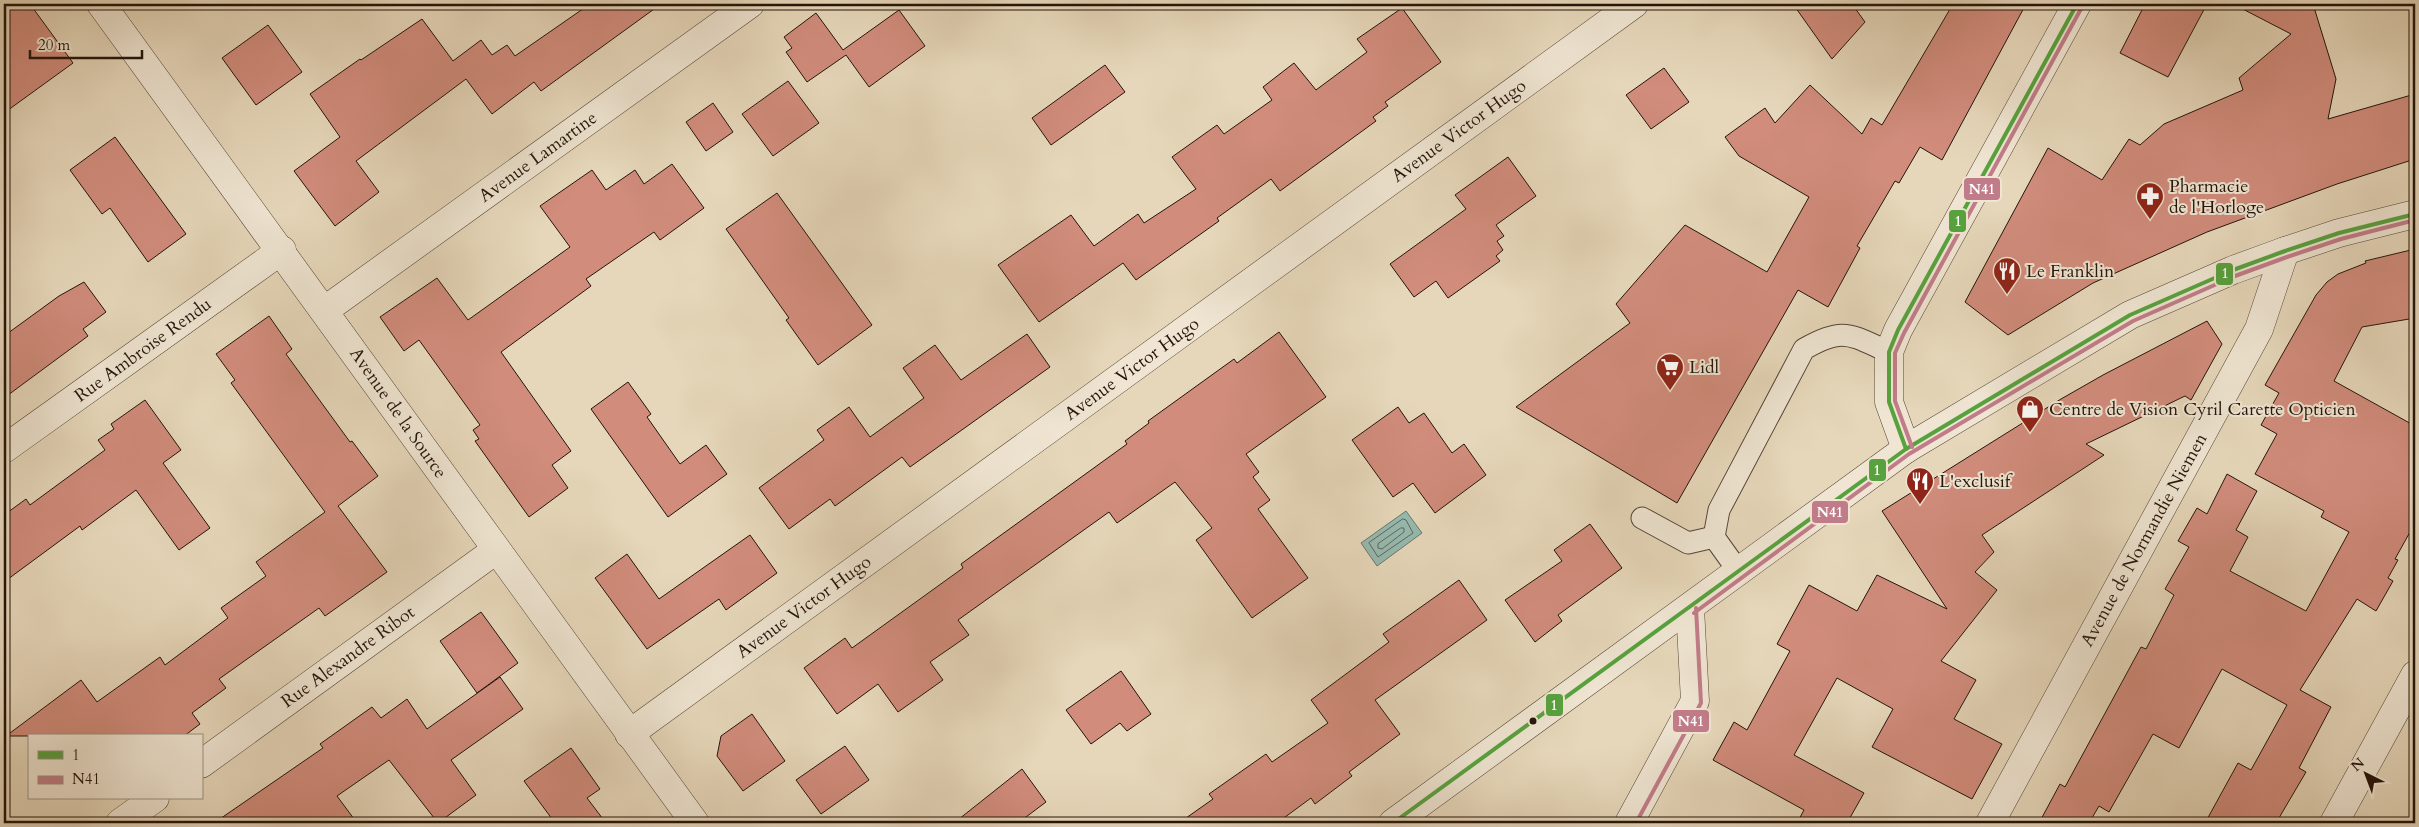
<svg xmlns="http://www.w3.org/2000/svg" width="2419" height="827" viewBox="0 0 2419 827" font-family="Cardo,serif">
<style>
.water{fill:#96bab0;stroke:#68786e}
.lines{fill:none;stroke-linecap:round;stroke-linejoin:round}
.shore{stroke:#5d675e;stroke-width:1}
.building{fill:#d18c7c;stroke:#24140b}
.service-casing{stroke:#544537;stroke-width:23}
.minor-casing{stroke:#544537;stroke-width:29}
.tertiary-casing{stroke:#544537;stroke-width:29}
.service{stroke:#efe5d2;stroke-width:21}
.minor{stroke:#efe5d2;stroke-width:28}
.tertiary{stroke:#efe5d2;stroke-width:28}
.bus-1-casing{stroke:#efe5d2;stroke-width:8}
.bus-2-casing{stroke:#efe5d2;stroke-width:8}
.bus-1{stroke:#57a23e;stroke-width:4}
.bus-2{stroke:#c17c89;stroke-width:4}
.bus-dot{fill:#24140b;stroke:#efe5d2;stroke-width:2}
.labels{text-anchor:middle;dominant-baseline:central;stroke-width:4;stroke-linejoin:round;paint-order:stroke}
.street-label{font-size:18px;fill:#24140b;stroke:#efe5d2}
.poi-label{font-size:18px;fill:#24140b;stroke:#efe5d2;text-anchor:start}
.line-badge{stroke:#efe5d2;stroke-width:2}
.badge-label{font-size:14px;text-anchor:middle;font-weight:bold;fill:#fff}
</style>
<rect width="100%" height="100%" fill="#e6d7ba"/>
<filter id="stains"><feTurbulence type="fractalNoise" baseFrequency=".004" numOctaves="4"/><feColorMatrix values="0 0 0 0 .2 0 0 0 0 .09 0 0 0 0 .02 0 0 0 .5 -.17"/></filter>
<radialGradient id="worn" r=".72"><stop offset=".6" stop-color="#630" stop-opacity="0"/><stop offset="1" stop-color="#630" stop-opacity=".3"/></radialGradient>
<!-- water -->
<polygon class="water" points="1406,511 1422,533 1377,566 1361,543"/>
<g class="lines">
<!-- shore -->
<g class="shore">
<polygon points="1403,519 1406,520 1413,533 1378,557 1369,543"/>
<polygon points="1401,528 1404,528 1404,532 1382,549 1378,548 1378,544"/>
</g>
</g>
<!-- building -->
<g class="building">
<polygon points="4,4 30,4 73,63 4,113"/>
<polygon points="590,4 661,4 541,91 534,82 492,114 466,79 356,161 379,192 335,226 294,171 340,137 310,94 360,59 361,60 422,19 453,61 481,40 492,55 507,45 515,56"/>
<polygon points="1793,4 1852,4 1865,22 1832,59"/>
<polygon points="1953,4 2026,4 1942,160 1920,147 1899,183 1895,181 1857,246 1860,248 1828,307 1798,290 1677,503 1516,407 1630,323 1616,304 1685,225 1767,272 1809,197 1739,156 1725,137 1765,108 1775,123 1810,85 1862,134 1871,118 1882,125"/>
<polygon points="2145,4 2207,4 2168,77 2120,53"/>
<polygon points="2233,4 2313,4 2336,79 2328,119 2415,94 2415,159 2337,184 2207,232 2093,283 2008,335 1965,302 2048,148 2102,180 2129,139 2140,145 2164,124 2243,90 2239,78 2291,34"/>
<polygon points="1402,8 1441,62 1385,102 1388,106 1373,117 1376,121 1280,191 1271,179 1217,218 1219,221 1136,280 1123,263 1039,322 998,265 1071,215 1094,246 1138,214 1144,223 1196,189 1172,157 1217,125 1224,134 1272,100 1263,87 1294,63 1316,90 1367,52 1357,39"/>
<polygon points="899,10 925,46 869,87 846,55 807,82 786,52 792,48 784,37 816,13 843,50"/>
<polygon points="268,25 302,72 256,105 222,58"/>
<polygon points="1105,65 1125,92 1051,145 1032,118"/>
<polygon points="1664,68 1689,102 1651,129 1626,95"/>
<polygon points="788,81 819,123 773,156 742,114"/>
<polygon points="713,103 733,132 706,151 686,122"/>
<polygon points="115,137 186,234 148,262 110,208 102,214 70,170"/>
<polygon points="1508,157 1536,196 1496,225 1504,236 1497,241 1503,250 1496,256 1500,261 1448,298 1436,281 1414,297 1390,264 1466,209 1455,195"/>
<polygon points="672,164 704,208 660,240 654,232 586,279 591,286 501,352 571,451 552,465 568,488 529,517 475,441 479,439 473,430 480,425 419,340 404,351 380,317 437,278 468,320 570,247 540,206 592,170 606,190 635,170 644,184"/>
<polygon points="777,193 872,325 818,365 786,320 789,318 726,229"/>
<polygon points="2415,249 2415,318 2362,327 2334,381 2415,426 2415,523 2395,559 2398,560 2388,578 2393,581 2376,611 2357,599 2300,690 2331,707 2299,768 2306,772 2276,823 2205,823 2238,763 2251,770 2287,705 2222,669 2179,748 2153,734 2109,812 2099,806 2089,823 2039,823 2060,784 2065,787 2141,647 2146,649 2174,595 2165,589 2189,547 2178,541 2197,508 2207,514 2227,474 2257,491 2236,530 2248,537 2230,571 2306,611 2349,532 2321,517 2324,511 2255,474 2277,434 2261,425 2279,393 2265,385 2316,295 2327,282 2338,274 2366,263 2365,261"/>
<polygon points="84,282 106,312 83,329 88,336 4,398 4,336 59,296"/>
<polygon points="269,316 292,349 286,354 350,442 352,441 378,476 338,506 387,572 325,616 319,608 219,679 226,688 192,713 200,724 184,736 6,736 81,680 97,702 160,657 165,665 228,618 221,608 266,576 256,562 325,512 231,383 235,380 216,354"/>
<polygon points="2207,321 2222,344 2191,400 2185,396 2086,444 2104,455 1982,535 1994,552 1975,572 1997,590 1941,661 1976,680 1954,719 2002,744 1972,799 1872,747 1893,709 1837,678 1794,755 1864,793 1847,823 1797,823 1804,810 1713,760 1734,722 1747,730 1790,651 1777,644 1809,585 1857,611 1877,575 1947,609 1882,511 2061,399 2103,375"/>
<polygon points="1279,332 1326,397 1246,454 1259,472 1253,477 1270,500 1258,509 1308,578 1252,618 1196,540 1212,528 1175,482 1117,523 1109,512 958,620 969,635 930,662 943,680 898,712 878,684 837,714 804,668 845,638 852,648 963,568 961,564 1127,444 1125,441 1149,423 1148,421 1234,359 1237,363"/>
<polygon points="1027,334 1050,367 910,467 902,457 835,506 830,499 789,529 759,488 824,440 817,430 849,407 870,437 924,398 903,368 935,345 961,380"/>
<polygon points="628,382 651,414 647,417 680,464 706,445 727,474 668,517 591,409"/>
<polygon points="145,400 181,450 163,463 210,528 179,550 136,490 82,530 80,526 4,582 4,515 26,499 30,505 105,450 98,440 114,429 111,424"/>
<polygon points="1398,407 1409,423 1424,413 1452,453 1464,444 1486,475 1435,513 1413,483 1393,497 1352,440"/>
<polygon points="1590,524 1622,568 1558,615 1562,621 1535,642 1505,600 1562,561 1554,550"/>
<polygon points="750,535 777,573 726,610 719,599 647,649 595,578 627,554 659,599"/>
<polygon points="1459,580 1487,620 1375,700 1400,734 1349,772 1352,776 1315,804 1311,798 1277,823 1179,823 1213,799 1209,794 1266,754 1272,762 1328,723 1311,700 1389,642 1383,634"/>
<polygon points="481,612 518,663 477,693 440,641"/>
<polygon points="1121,671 1151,714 1127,731 1120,723 1091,744 1066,710"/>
<polygon points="500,677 523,709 451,760 476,795 438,823 389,760 337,796 357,823 214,823 323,748 320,744 372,707 381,718 407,699 427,729"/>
<polygon points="752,714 785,761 743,791 717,756 721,736"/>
<polygon points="845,746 869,780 821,814 796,780"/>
<polygon points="571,748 600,789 587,798 606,823 555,823 524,781"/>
<polygon points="1022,769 1046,802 1018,823 954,823"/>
</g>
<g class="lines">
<!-- service casing -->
<g class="service-casing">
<g id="service">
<polyline points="1642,518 1688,543 1714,537"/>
<path d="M 1739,572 L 1714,537 L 1719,510 L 1804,349 C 1844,326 1850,335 1889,352"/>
</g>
</g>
<!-- minor casing -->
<g class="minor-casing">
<g id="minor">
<path d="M 101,4 C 301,276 495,551 695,823"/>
<polyline points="325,310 750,4"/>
<polyline points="4,449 282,250"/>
<polyline points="629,734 1634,4"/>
<polyline points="201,764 496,550"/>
<polyline points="120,823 155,798"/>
<polyline points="1990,823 2259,329 2285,251"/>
<polyline points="2334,823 2415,675"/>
</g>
</g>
<!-- tertiary casing -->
<g class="tertiary-casing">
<g id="tertiary">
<polyline points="1906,449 1889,402 1889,352 1898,330 2077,4"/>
<polyline points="1393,823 1906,449 2130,315 2233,270 2285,251 2339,233 2415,214"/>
<polyline points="1629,823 1695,701 1690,608"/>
</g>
</g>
<!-- service -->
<use href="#service" class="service"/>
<!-- minor -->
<use href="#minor" class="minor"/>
<!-- tertiary -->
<use href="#tertiary" class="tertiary"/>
<!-- bus-1 casing -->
<g class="bus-1-casing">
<g id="bus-1">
<polyline points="1906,449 1889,402 1889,352 1898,330 2077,4"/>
<polyline points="1393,823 1906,449 2130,315 2233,270 2285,251 2339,233 2415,214"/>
</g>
</g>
<!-- bus-2 casing -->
<g class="bus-2-casing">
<g id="bus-2">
<polyline points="1912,447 1895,401 1895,353 1904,333 2082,7"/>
<polyline points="1694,613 1909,454 2133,321 2235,276 2287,257 2341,239 2415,220"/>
<polyline points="1636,823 1701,703 1696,608"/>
</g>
</g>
<!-- bus-1 -->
<use href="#bus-1" class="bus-1"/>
<!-- bus-2 -->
<use href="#bus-2" class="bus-2"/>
</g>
<!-- icons -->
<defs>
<g id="pharmacy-pin" transform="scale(1.4375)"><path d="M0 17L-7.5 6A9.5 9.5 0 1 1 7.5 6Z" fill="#8f2418" stroke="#efe5d2"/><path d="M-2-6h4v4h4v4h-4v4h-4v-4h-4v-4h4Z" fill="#fff"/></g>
<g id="restaurant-pin" transform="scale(1.4375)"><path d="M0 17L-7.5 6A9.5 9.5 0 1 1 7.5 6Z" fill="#8f2418" stroke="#efe5d2"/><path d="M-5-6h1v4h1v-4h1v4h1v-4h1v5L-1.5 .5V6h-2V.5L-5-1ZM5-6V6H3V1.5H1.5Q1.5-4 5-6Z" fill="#fff"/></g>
<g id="supermarket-pin" transform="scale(1.4375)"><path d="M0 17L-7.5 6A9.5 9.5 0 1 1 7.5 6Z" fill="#8f2418" stroke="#efe5d2"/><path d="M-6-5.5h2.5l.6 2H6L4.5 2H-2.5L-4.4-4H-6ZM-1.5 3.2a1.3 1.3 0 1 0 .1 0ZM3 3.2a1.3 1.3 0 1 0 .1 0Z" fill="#fff"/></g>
<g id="shop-pin" transform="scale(1.4375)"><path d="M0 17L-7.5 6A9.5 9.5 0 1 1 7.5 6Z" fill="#8f2418" stroke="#efe5d2"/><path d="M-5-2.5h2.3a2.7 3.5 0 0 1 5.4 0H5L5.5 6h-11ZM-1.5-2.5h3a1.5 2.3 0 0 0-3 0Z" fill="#fff"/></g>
</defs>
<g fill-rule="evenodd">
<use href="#pharmacy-pin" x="2150" y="196"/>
<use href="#restaurant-pin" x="2007" y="271"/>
<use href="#supermarket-pin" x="1670" y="367"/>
<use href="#shop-pin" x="2030" y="409"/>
<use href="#restaurant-pin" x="1920" y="481"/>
</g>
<!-- markers -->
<circle class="bus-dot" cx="1533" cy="721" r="4.5"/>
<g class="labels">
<!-- street labels -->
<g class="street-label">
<text transform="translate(1459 131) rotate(-36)">Avenue Victor Hugo</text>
<text transform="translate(538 157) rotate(-36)">Avenue Lamartine</text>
<text transform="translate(143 350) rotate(-36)">Rue Ambroise Rendu</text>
<text transform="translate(1132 369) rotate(-36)">Avenue Victor Hugo</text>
<text transform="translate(398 413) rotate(55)">Avenue de la Source</text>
<text transform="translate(2144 540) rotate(-61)">Avenue de Normandie Niemen</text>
<text transform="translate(804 607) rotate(-36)">Avenue Victor Hugo</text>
<text transform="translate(348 657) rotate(-36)">Rue Alexandre Ribot</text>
</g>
<!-- poi labels -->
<g class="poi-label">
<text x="2169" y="186">Pharmacie<tspan x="2169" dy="21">de l'Horloge</tspan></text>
<text x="2026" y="271">Le Franklin</text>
<text x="1689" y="367">Lidl</text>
<text x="2049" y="409">Centre de Vision Cyril Carette Opticien</text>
<text x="1939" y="481">L'exclusif</text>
</g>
</g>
<g class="line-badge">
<rect x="1963" y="177" width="38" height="24" rx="5" fill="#c17c89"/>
<rect x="1948" y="209" width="19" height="24" rx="5" fill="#57a23e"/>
<rect x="2215" y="262" width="19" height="24" rx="5" fill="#57a23e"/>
<rect x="1868" y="458" width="19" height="24" rx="5" fill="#57a23e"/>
<rect x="1811" y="500" width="38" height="24" rx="5" fill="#c17c89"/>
<rect x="1545" y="693" width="19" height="24" rx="5" fill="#57a23e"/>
<rect x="1672" y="709" width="38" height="24" rx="5" fill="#c17c89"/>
</g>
<g class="badge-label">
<text x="1982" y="194">N41</text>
<text x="1958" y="226">1</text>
<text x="2225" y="278">1</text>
<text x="1877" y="475">1</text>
<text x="1830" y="517">N41</text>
<text x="1554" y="710">1</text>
<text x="1691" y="726">N41</text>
</g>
<!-- margin -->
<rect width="2419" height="827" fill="none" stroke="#e6d7ba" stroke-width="20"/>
<rect x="5" y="5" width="2409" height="817" fill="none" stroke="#24140b" stroke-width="2.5"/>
<rect x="10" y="10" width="2399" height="807" fill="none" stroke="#24140b"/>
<!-- legend -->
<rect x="28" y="734" width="175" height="65" fill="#efe5d2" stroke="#9e9182"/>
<rect x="38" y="751" width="25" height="8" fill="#57a23e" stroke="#9e9182"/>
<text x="72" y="760" font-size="15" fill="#24140b">1</text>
<rect x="38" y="776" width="25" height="8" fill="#c17c89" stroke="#9e9182"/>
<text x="72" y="784" font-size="15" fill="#24140b">N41</text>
<!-- north arrow -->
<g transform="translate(2366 774) rotate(318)" stroke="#efe5d2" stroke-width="4" paint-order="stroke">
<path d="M0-4L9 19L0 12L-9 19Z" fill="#24140b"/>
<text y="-8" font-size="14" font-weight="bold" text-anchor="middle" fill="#24140b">N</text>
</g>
<!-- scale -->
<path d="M30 50v8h112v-8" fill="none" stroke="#24140b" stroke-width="2.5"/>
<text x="38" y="50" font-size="15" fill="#24140b" stroke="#efe5d2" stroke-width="4" paint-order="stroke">20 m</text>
<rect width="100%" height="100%" filter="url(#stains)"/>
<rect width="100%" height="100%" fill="url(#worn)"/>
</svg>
